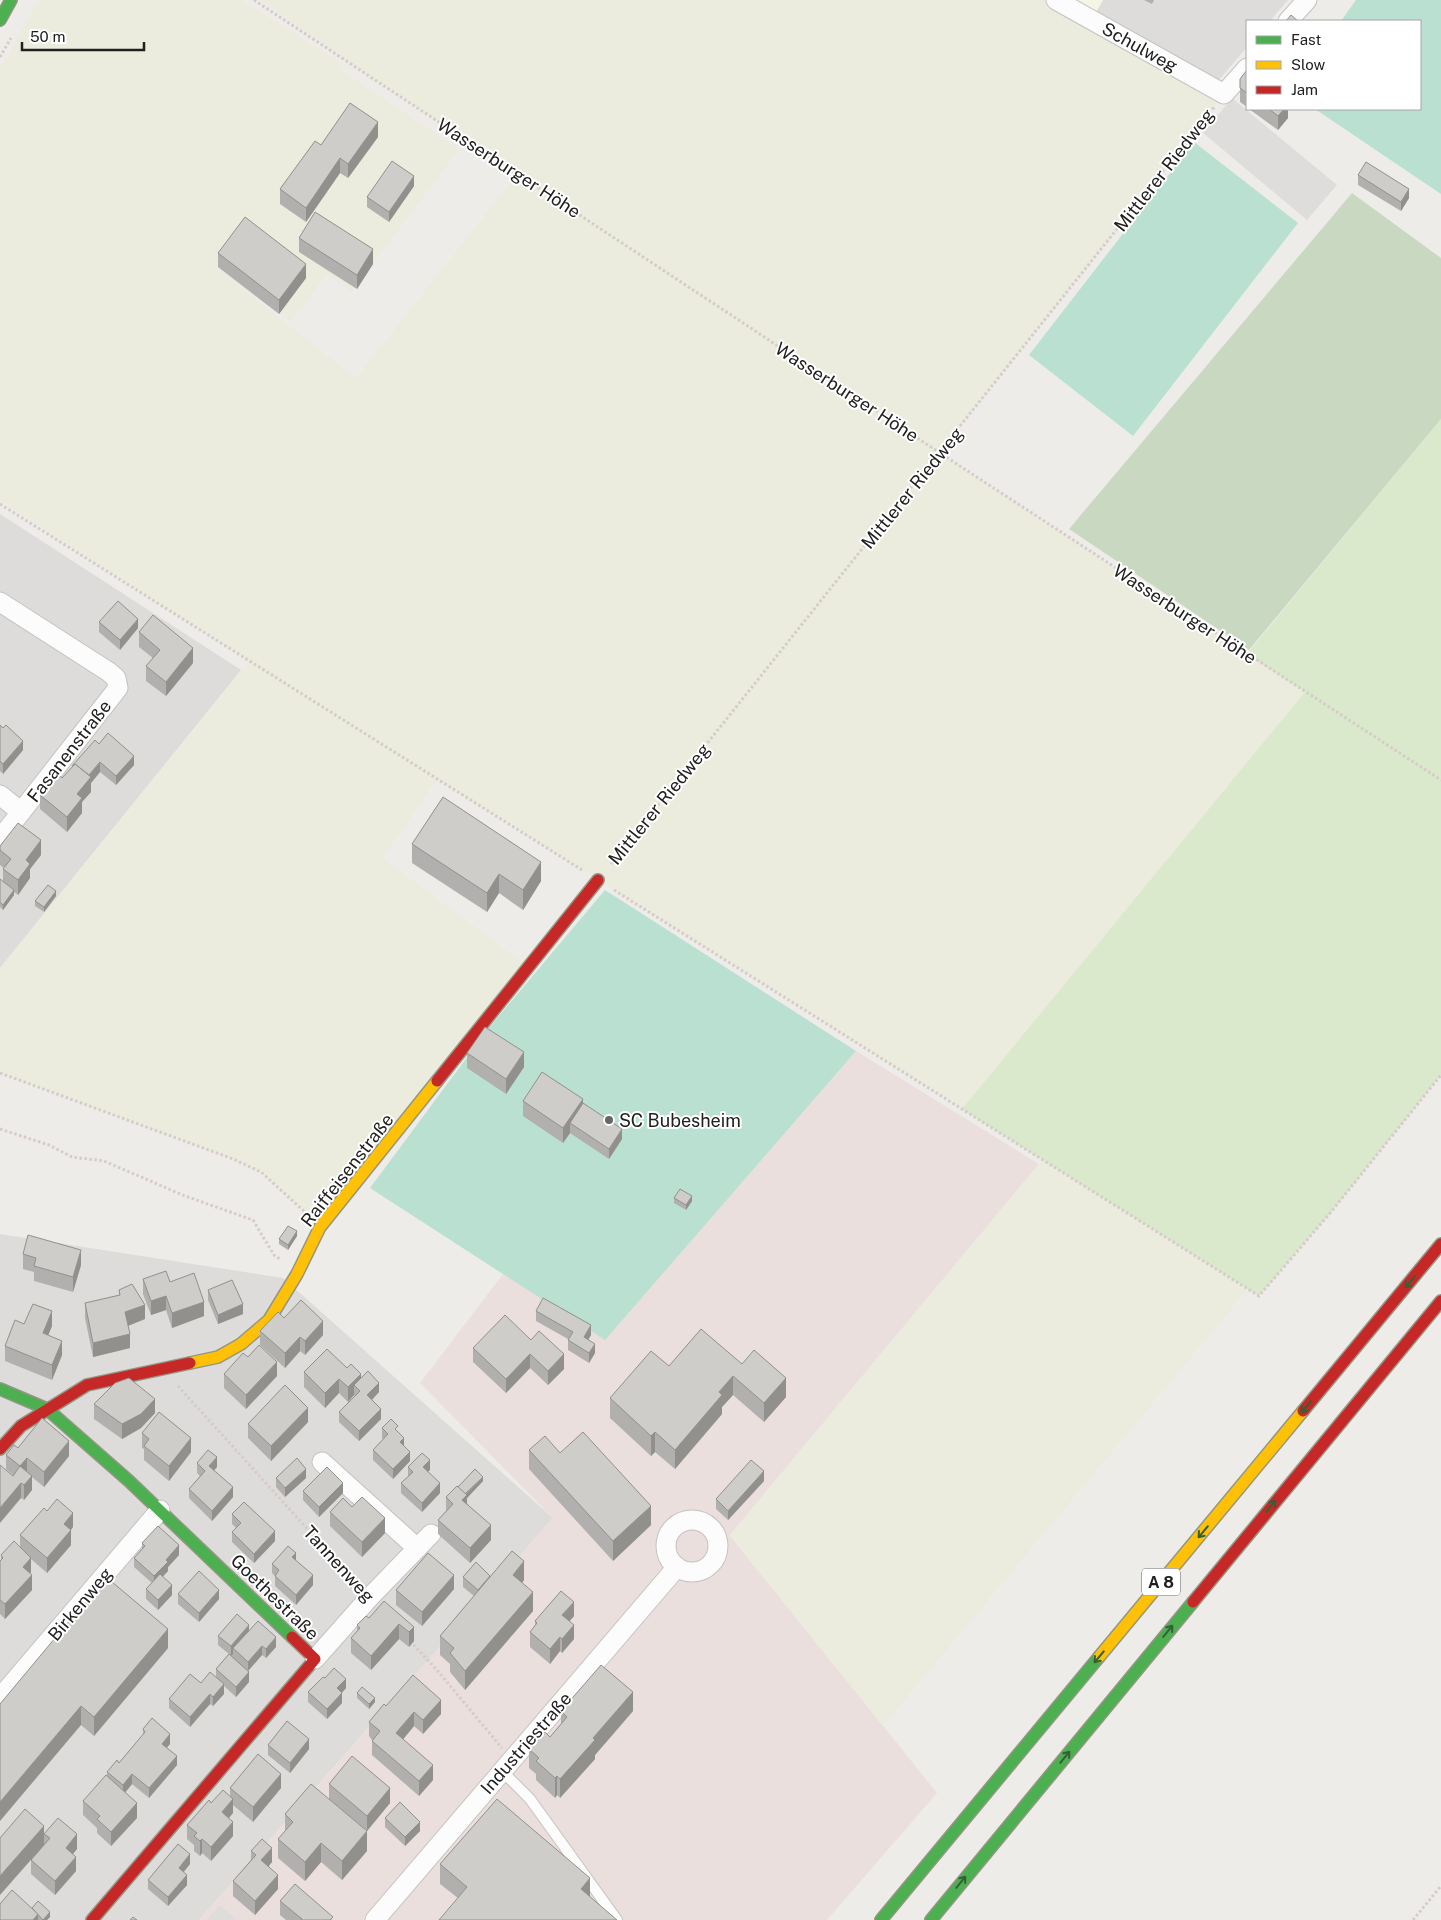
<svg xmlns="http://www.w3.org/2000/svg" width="1441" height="1920" viewBox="0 0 1441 1920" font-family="'Public Sans',sans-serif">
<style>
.residential{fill:#dddcda}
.commercial{fill:#eadfdc}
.education{fill:#f5f5e6}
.farmland{fill:#ebecde}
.grass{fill:#dae8cb}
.forest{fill:#c9d9c1}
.pitch{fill:#b9e0d1}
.parking{fill:#dedddc}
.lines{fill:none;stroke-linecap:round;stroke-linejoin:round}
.lane-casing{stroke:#c4c3c1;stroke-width:12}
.street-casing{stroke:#c4c3c1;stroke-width:21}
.fast-casing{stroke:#949683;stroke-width:14}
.slow-casing{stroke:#949683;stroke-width:14}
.jam-casing{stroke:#949683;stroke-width:14}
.path{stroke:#d6cbc9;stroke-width:3;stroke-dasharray:2.5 2.5;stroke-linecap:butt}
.lane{stroke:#fcfcfc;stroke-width:10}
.street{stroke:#fcfcfc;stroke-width:19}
.fast{stroke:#4caf50;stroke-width:11}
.slow{stroke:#ffc107;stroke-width:11}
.jam{stroke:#c62828;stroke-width:11}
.wall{fill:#b2b0ae}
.shaded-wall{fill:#91908d}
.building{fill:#cfcdca;stroke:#91908d}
.oneway{stroke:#346036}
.poi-dot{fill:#686766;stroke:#fff;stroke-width:2}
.labels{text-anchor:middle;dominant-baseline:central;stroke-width:4;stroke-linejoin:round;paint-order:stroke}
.shield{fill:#fff;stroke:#636363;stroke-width:1}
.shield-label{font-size:16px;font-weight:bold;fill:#202020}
.street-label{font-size:18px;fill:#202020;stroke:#fff}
.poi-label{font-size:18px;fill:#202020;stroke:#fff;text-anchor:start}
</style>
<rect width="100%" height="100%" fill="#eeece9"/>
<!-- residential -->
<g class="residential">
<polygon points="1103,0 1288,0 1270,21 1247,21 1247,47 1219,80 1096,12"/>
<polygon points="0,514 241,670 0,968"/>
<polygon points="0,1234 283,1278 553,1518 199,1920 0,1920"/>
</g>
<!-- commercial -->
<polygon class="commercial" points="856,1051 1039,1164 730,1535 937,1793 827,1920 199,1920 553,1518 420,1383 503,1274 605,1339"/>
<!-- education -->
<polygon class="education" points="1075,0 1103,0 1096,12"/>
<!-- farmland -->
<g class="farmland">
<polygon points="39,0 241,0 338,60 342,71 459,149 352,292 327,274 291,322 219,271 356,378 517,174 351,64 260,0 1056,0 1224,94 940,453 1305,692 962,1109 437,779 383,858 529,967 320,1227 291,1198 261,1172 233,1159 0,1073 0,968 249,661 0,501 0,68"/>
<polygon points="1043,1160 1248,1289 883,1726 730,1536"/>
</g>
<!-- grass -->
<polygon class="grass" points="1441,419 1441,1075 1331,1212 1259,1296 962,1109 1305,692 1247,654"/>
<!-- forest -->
<polygon class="forest" points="1352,193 1441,258 1441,419 1249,650 1069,529"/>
<!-- pitch -->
<g class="pitch">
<polygon points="1356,0 1441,0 1441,194 1315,109 1420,109 1420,21 1341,21"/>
<polygon points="1194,142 1298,223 1133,436 1029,355"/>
<polygon points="605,890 856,1051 605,1340 370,1188 488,1029"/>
</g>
<!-- parking -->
<g class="parking">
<polygon points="1232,98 1337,185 1307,220 1203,133"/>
<polygon points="220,1905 237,1920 207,1920"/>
</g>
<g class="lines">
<!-- lane casing -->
<g class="lane-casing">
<polyline id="lane" points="502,1771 530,1799 617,1920"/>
</g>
<!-- street casing -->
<g class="street-casing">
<g id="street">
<polyline points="1056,0 1224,94 1247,68"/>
<polyline points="1288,21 1307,0"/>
<polyline points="0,602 109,672 116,678 118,688 0,839"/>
<polyline points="0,795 21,812"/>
<polyline points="322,1462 417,1548"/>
<circle cx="692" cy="1546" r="26"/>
<polyline points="315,1659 369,1598 431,1534"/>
<polyline points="0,1698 160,1510"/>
<polyline points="375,1920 677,1567"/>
</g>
</g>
<!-- fast casing -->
<g class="fast-casing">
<g id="fast">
<polyline points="0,20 11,0"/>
<polyline points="0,1389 47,1409 129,1481 292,1637"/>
<polyline points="881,1920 1099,1657"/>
<polyline points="931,1920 1193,1602"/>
</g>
</g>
<!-- slow casing -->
<g class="slow-casing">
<g id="slow">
<polyline points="190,1363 218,1357 241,1344 269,1320 297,1274 320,1227 437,1081"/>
<polyline points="1099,1657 1303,1411"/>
</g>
</g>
<!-- jam casing -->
<g class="jam-casing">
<g id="jam">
<polyline points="437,1081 598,880"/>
<polyline points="1303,1411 1441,1244"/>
<polyline points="0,1449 21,1426 87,1385 190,1363"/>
<polyline points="1193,1602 1441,1301"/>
<polyline points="92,1920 315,1659 292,1637"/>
</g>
</g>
<!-- path -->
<g class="path">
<polyline points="254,0 940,453 1441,780"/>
<polyline points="0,57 11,38"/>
<polyline points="0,504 582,870"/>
<polyline points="611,864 1215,106"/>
<polyline points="614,890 1259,1296 1331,1212 1441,1075"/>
<polyline points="0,1073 233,1159 261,1172 306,1213"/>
<polyline points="0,1129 49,1145 72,1157 104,1161 185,1196 253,1220 274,1255 281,1260"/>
<polyline points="178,1386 358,1585"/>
<polyline points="410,1641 436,1669 502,1748"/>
<polyline points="1413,1920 1441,1886"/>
</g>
<!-- lane -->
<use href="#lane" class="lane"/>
<!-- street -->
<use href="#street" class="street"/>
<!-- fast -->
<use href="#fast" class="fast"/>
<!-- slow -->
<use href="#slow" class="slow"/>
<!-- jam -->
<use href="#jam" class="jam"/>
</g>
<!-- wall -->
<g class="wall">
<polygon points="1144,0 1154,0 1152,4"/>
<polygon points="1247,70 1247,107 1240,102 1240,79"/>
<polygon points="1249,109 1288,109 1288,118 1278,130"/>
<polygon points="378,137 348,178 340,173 306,222 280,204 280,189 321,145"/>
<polygon points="1358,175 1409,198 1401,211 1358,185"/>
<polygon points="414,186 389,222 367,207 367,197"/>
<polygon points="299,238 373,264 357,289 299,252"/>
<polygon points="218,253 306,278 279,314 218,267"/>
<polygon points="99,622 138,628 120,650 99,632"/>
<polygon points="139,632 193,663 166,696 146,681 146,666 153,658 139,647"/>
<polygon points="0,725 23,750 3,774 0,771"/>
<polygon points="99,744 134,765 116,785 100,772 91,783 91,792 82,802 82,813 67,832 40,809 40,795 62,778"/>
<polygon points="412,844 541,881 523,910 499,893 487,912 412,863"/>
<polygon points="0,846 41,855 30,869 30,878 18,895 14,892 14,895 3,910 0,907 0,879 3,882 3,869 4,868 0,865"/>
<polygon points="56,896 44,912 35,906 35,901"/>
<polygon points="467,1053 524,1067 506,1094 467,1068"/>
<polygon points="523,1101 622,1139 609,1159 570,1133 563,1143 523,1116"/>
<polygon points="674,1198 692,1201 686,1210 674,1203"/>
<polygon points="297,1236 288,1250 279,1244 279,1239"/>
<polygon points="23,1254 81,1265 73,1292 34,1281 34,1272 23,1269"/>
<polygon points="143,1279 204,1316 172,1328 166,1310 151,1315 143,1294"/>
<polygon points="119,1290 145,1319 128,1326 130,1348 93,1357 85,1318 85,1303 119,1295"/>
<polygon points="208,1290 243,1314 218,1324 208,1300"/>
<polygon points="536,1311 591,1335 588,1340 595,1353 589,1363 568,1350 568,1339 536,1321"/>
<polygon points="284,1318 323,1335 305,1355 300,1351 285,1368 260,1345 260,1331"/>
<polygon points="24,1324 52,1326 48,1335 62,1355 52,1380 5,1361 5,1346"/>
<polygon points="531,1340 564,1369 548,1385 530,1368 506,1393 473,1362 473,1348"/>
<polygon points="248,1357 277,1376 246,1409 224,1388 224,1374"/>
<polygon points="742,1364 786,1397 764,1422 733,1395 722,1407 722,1414 675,1469 655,1452 651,1456 610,1418 610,1398 669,1366"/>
<polygon points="347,1368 361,1378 379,1392 372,1400 381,1419 359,1441 339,1422 339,1412 355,1396 354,1395 348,1402 339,1393 325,1408 304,1387 304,1372"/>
<polygon points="94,1404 155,1413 141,1428 122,1439 94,1419"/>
<polygon points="308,1422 271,1461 248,1438 248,1424"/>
<polygon points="382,1428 398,1433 410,1461 393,1479 373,1460 373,1450 383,1439 382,1438"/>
<polygon points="142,1433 191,1452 169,1481 144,1460 144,1449 142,1448"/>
<polygon points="18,1448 69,1456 44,1487 32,1477 32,1490 24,1500 21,1498 13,1476 13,1475 6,1469 6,1455"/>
<polygon points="529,1450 560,1453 651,1525 613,1561 529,1469"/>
<polygon points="197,1463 217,1467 214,1470 233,1497 212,1521 189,1498 189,1489 200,1476 197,1473"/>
<polygon points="408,1467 430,1470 428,1471 440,1493 422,1512 401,1493 401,1483 408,1477"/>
<polygon points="276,1478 306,1478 285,1497 276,1487"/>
<polygon points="483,1481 467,1498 467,1503 491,1540 470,1563 438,1534 438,1520 446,1511 446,1497 458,1487"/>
<polygon points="764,1481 728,1520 716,1509 716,1499"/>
<polygon points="303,1491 343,1493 319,1517 303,1500"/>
<polygon points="352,1507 385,1533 362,1557 330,1526 330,1512"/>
<polygon points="47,1511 73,1527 71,1530 71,1545 47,1573 31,1559 31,1572 30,1573 32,1590 5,1619 0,1614 0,1561 1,1560 1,1555 20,1547 20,1535"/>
<polygon points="232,1514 275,1541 254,1563 232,1542 232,1532 236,1528 232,1524"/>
<polygon points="142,1543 179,1555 168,1567 168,1571 163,1576 172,1595 158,1610 146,1599 146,1589 152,1583 134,1567 134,1558 142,1549"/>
<polygon points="296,1561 313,1585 296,1605 275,1586 275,1576 272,1573 272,1564"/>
<polygon points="490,1576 524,1580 522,1583 533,1611 465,1690 450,1672 450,1664 440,1655 440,1636 474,1596 463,1587 463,1577"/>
<polygon points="454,1589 422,1626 396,1605 396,1590"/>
<polygon points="178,1594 219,1599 199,1622 178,1604"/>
<polygon points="574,1616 570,1621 574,1639 562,1653 560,1651 550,1664 530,1647 530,1632 535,1626 535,1621"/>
<polygon points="369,1618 414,1627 414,1641 409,1647 399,1639 371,1670 351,1653 351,1638 357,1631 357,1625"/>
<polygon points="249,1630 276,1647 266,1658 262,1655 248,1671 249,1682 236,1697 224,1686 224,1694 213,1706 210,1704 190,1727 169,1708 169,1699 216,1677 216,1669 229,1654 218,1645 218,1636"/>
<polygon points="168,1648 94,1736 81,1725 0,1704"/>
<polygon points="325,1678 346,1688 342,1693 342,1703 327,1719 308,1702 308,1692"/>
<polygon points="357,1693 375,1702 369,1709 357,1698"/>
<polygon points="386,1706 441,1714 423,1734 414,1726 403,1739 433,1780 419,1796 372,1755 372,1740 369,1736 369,1722"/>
<polygon points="561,1711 633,1711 595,1755 595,1759 560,1798 557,1795 555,1798 536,1780 536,1774 529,1768 529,1749 550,1737 561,1724"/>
<polygon points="143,1729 170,1744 167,1747 177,1765 149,1798 132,1784 125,1793 137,1818 111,1846 97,1833 97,1828 83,1815 83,1801 107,1776 107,1772 119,1763 143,1735"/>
<polygon points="268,1745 309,1749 290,1773 268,1755"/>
<polygon points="329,1784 390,1803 367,1831 329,1799"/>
<polygon points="230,1788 281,1788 253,1822 233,1805 233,1813 229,1818 233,1836 211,1861 202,1853 200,1856 194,1851 194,1845 187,1839 187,1825 211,1803 230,1797"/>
<polygon points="285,1814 367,1851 342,1880 321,1862 305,1881 278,1858 278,1839 285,1832"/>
<polygon points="385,1818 420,1831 405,1846 385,1827"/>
<polygon points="44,1834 77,1849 73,1854 76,1871 55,1895 31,1874 31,1860 44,1844"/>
<polygon points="251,1851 272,1862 269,1866 278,1889 255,1915 233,1896 233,1881 251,1860"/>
<polygon points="190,1864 183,1872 187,1885 168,1906 148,1889 148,1880"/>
<polygon points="440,1864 590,1897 458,1898 440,1884"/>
<polygon points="280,1901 333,1920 286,1920 280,1915"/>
<polygon points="32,1908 50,1917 47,1920 38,1920"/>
</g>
<!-- shaded-wall -->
<g class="shaded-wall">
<polygon points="1284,109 1288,109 1288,118 1278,130 1278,116"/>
<polygon points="378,122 378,137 348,178 348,164"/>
<polygon points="340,158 340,173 306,222 306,208"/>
<polygon points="414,176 414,186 389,222 389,212"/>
<polygon points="1409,189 1409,198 1401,211 1401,202"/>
<polygon points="373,249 373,264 357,289 357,275"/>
<polygon points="306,264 306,278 279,314 279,300"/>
<polygon points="138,619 138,628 120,650 120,640"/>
<polygon points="193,648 193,663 166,696 166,682"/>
<polygon points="23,741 23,750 3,774 3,764"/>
<polygon points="134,756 134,765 116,785 116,776"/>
<polygon points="100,762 100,772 91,783 91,792 82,802 82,813 67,832 67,817 77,794 87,778"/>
<polygon points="41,840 41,855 30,869 30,878 18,895 18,880 26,860"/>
<polygon points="541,862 541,881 523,910 523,890"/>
<polygon points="499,874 499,893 487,912 487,893"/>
<polygon points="14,890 14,895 3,910 3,905"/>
<polygon points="56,891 56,896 44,912 44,907"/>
<polygon points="524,1052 524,1067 506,1094 506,1079"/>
<polygon points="583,1099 583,1113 570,1123 570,1133 563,1143 563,1128"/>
<polygon points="622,1129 622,1139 609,1159 609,1149"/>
<polygon points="692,1196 692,1201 686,1210 686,1205"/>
<polygon points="297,1231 297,1236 288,1250 288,1245"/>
<polygon points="81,1250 81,1265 73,1292 73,1277"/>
<polygon points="166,1296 166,1310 151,1315 151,1301"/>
<polygon points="204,1302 204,1316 172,1328 172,1313"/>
<polygon points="243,1304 243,1314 218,1324 218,1315"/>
<polygon points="145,1305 145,1319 125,1327 125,1312"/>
<polygon points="52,1311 52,1326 43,1348 43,1333"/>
<polygon points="323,1321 323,1335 305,1355 305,1341"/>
<polygon points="591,1325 591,1335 584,1347 584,1337"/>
<polygon points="130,1334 130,1348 93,1357 93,1343"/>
<polygon points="300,1337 300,1351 285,1368 285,1353"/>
<polygon points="62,1341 62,1355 52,1380 52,1365"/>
<polygon points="595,1344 595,1353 589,1363 589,1353"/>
<polygon points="530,1354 530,1368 506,1393 506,1379"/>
<polygon points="564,1354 564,1369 548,1385 548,1371"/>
<polygon points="277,1362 277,1376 246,1409 246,1395"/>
<polygon points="361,1374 361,1388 354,1385 354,1395 348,1402 348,1387"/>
<polygon points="733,1376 733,1395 722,1407 722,1414 675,1469 675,1450 719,1392"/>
<polygon points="786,1378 786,1397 764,1422 764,1403"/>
<polygon points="339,1379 339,1393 325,1408 325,1393"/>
<polygon points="379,1383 379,1392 367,1405 367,1395"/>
<polygon points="155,1399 155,1413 141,1428 122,1439 122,1424"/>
<polygon points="308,1408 308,1422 271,1461 271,1446"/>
<polygon points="381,1409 381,1419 359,1441 359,1431"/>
<polygon points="655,1432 655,1452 651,1456 651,1436"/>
<polygon points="191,1438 191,1452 169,1481 169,1466"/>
<polygon points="404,1438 404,1448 400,1442"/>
<polygon points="69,1441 69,1456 44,1487 44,1472"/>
<polygon points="410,1452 410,1461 393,1479 393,1469"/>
<polygon points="217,1457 217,1467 209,1476 209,1466"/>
<polygon points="27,1458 27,1473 20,1466"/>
<polygon points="430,1460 430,1470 423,1476 423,1467"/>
<polygon points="306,1469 306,1478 285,1497 285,1488"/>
<polygon points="764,1471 764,1481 728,1520 728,1511"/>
<polygon points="32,1476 32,1490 24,1500 24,1485"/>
<polygon points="483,1477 483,1481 467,1498 467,1510 462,1500 465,1495"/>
<polygon points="21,1483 21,1498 0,1523 0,1508"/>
<polygon points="343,1483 343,1493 319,1517 319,1507"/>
<polygon points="440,1483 440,1493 422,1512 422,1503"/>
<polygon points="233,1487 233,1497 212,1521 212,1511"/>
<polygon points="651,1506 651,1525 613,1561 613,1541"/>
<polygon points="73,1513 73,1527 64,1538 64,1524"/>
<polygon points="385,1518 385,1533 362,1557 362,1542"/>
<polygon points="491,1525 491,1540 470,1563 470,1548"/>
<polygon points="71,1530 71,1545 47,1573 47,1558"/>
<polygon points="275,1531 275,1541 254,1563 254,1554"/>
<polygon points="179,1545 179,1555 168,1567 168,1571 154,1586 154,1576 166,1560"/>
<polygon points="296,1553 296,1563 292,1557"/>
<polygon points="31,1558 31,1572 23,1581 23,1567"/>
<polygon points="524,1561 524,1580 513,1594 513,1575"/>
<polygon points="32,1575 32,1590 5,1619 5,1604"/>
<polygon points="313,1575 313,1585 296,1605 296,1595"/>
<polygon points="454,1575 454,1589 422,1626 422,1612"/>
<polygon points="172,1585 172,1595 158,1610 158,1600"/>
<polygon points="219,1590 219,1599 199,1622 199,1613"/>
<polygon points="533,1592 533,1611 465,1690 465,1671"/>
<polygon points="574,1602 574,1616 562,1629 562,1615"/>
<polygon points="399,1624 399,1639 371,1670 371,1656"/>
<polygon points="249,1625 249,1635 233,1648 233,1654 231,1656 231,1646"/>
<polygon points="574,1625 574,1639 562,1653 562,1639"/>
<polygon points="414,1627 414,1641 409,1647 409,1632"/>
<polygon points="168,1629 168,1648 94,1736 94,1717"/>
<polygon points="276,1637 276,1647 266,1658 266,1649"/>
<polygon points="560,1637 560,1651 550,1664 550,1649"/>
<polygon points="262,1646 262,1655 248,1671 248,1662"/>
<polygon points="249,1672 249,1682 236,1697 236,1687"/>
<polygon points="346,1679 346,1688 337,1698 337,1688"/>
<polygon points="224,1684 224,1694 213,1706 213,1697"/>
<polygon points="633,1692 633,1711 595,1755 595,1759 560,1798 560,1779 593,1738"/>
<polygon points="342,1693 342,1703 327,1719 327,1709"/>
<polygon points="210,1694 210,1704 190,1727 190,1717"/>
<polygon points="375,1698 375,1702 369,1709 369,1704"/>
<polygon points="441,1700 441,1714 423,1734 423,1720"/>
<polygon points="81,1706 81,1725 0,1821 0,1802"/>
<polygon points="414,1712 414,1726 396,1748 396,1733"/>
<polygon points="170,1734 170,1744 162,1753 162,1744"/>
<polygon points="309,1739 309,1749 290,1773 290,1763"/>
<polygon points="177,1756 177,1765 149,1798 149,1788"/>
<polygon points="433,1765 433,1780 419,1796 419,1781"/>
<polygon points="132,1774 132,1784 123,1795 123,1785"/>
<polygon points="281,1774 281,1788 253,1822 253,1807"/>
<polygon points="557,1776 557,1795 555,1798 555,1778"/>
<polygon points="390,1788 390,1803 367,1831 367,1816"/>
<polygon points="233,1799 233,1813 222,1826 222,1812"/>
<polygon points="137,1803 137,1818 111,1846 111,1832"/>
<polygon points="233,1822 233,1836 211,1861 211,1847"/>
<polygon points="420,1822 420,1831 405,1846 405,1837"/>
<polygon points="44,1826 44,1845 0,1895 0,1876"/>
<polygon points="367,1831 367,1851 342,1880 342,1861"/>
<polygon points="77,1834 77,1849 66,1862 66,1848"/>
<polygon points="202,1839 202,1853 200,1856 200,1841"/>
<polygon points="321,1843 321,1862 305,1881 305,1862"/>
<polygon points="272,1848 272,1862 261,1875 261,1860"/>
<polygon points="190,1854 190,1864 179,1878 179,1868"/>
<polygon points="76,1857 76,1871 55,1895 55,1881"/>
<polygon points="187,1875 187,1885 168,1906 168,1897"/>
<polygon points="278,1875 278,1889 255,1915 255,1901"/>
<polygon points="590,1878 590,1897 581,1889"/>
<polygon points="50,1912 50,1917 47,1920 43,1920"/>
<polygon points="38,1914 38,1920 33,1920"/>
</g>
<!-- building -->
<g class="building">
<polygon points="1291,15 1298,21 1286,21"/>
<polygon points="1247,70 1247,93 1240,88 1240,79"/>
<polygon points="350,103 378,122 348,164 340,158 306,208 280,189 315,141 321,145"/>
<polygon points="1269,109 1284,109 1278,116"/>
<polygon points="392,161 414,176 389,212 367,197"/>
<polygon points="1366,162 1409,189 1401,202 1358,175"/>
<polygon points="315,212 373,249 357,275 299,238"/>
<polygon points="245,217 306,264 279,300 218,253"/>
<polygon points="118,601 138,619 120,640 99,622"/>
<polygon points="153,615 193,648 166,682 146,666 160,650 139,632"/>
<polygon points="0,725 3,728 6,725 23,741 3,764 0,761"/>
<polygon points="108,733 134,756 116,776 100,762 89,775 75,764 72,766 95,740 99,744"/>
<polygon points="75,764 91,777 77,794 82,798 67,817 40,795 58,774 62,778"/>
<polygon points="443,797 541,862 523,890 499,874 487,893 412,844"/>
<polygon points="18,823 41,840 26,860 30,864 18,880 3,869 11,859 0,850 0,846"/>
<polygon points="0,879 14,890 3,905 0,902"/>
<polygon points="48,885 56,891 44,907 35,901"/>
<polygon points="485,1027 524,1052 506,1079 467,1053"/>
<polygon points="542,1072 583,1099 563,1128 523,1101"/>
<polygon points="583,1103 622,1129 609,1149 570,1123"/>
<polygon points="680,1189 692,1196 686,1205 674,1198"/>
<polygon points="288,1226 297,1231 288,1245 279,1239"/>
<polygon points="28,1235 81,1250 73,1277 34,1266 36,1258 23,1254"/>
<polygon points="166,1271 170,1282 194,1273 204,1302 172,1313 166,1296 151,1301 143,1279"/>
<polygon points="232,1280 243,1304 218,1315 208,1290"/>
<polygon points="132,1284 145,1305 125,1312 130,1334 93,1343 85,1303 120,1295 119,1290"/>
<polygon points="543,1298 591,1325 584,1337 595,1344 589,1353 568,1340 573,1332 536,1311"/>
<polygon points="301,1300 323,1321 305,1341 300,1337 285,1353 260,1331 278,1312 284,1318"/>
<polygon points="33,1304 52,1311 43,1333 62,1341 52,1365 5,1346 15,1320 24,1324"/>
<polygon points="505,1315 531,1340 539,1331 564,1354 548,1371 530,1354 506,1379 473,1348"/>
<polygon points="701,1329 742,1364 754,1350 786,1378 764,1403 733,1376 719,1392 722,1395 675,1450 655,1432 651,1436 610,1398 651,1351 669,1366"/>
<polygon points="259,1345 277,1362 246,1395 224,1374 243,1353 248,1357"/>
<polygon points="327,1349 347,1368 351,1364 361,1374 348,1387 339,1379 325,1393 304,1372"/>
<polygon points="368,1371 379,1383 367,1395 381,1409 359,1431 339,1412 360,1391 354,1385"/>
<polygon points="129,1378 155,1399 141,1414 122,1424 94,1404 115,1383"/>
<polygon points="285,1385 308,1408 271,1446 248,1424"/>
<polygon points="159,1412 191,1438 169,1466 144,1446 149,1439 142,1433"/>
<polygon points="42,1418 69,1441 44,1472 27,1458 20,1466 6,1455 14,1445 18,1448"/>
<polygon points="391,1419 398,1426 395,1429 404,1438 400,1442 410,1452 393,1469 373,1450 388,1434 382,1428"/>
<polygon points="583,1432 651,1506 613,1541 529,1450 545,1436 560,1453"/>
<polygon points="208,1450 217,1457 209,1466 233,1487 212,1511 189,1489 205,1471 197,1463"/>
<polygon points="422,1453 430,1460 423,1467 440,1483 422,1503 401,1483 413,1472 408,1467"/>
<polygon points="297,1458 306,1469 285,1488 276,1478"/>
<polygon points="751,1460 764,1471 728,1511 716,1499"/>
<polygon points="0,1465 13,1476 20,1466 32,1476 24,1485 21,1483 0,1508"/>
<polygon points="327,1467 343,1483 319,1507 303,1491"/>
<polygon points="475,1469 483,1477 465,1494 458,1487"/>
<polygon points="457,1486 467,1495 462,1500 491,1525 470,1548 438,1520 453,1504 446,1497"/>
<polygon points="362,1497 385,1518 362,1542 330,1512 343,1498 352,1507"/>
<polygon points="57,1499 73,1513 64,1524 71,1530 47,1558 20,1535 44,1508 47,1511"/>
<polygon points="244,1502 275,1531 254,1554 232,1532 241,1523 232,1514"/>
<polygon points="158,1526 179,1545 166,1560 168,1562 154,1576 134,1558 145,1546 142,1543"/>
<polygon points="14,1541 31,1558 23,1567 32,1575 5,1604 0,1600 0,1561 3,1558 1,1555"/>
<polygon points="288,1546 296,1553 292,1557 313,1575 296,1595 275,1576 279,1570 272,1564"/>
<polygon points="512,1551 524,1561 513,1575 533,1592 465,1671 450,1653 454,1648 440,1636"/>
<polygon points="428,1553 454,1575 422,1612 396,1590"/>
<polygon points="476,1562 490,1576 478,1590 463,1577"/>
<polygon points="199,1571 219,1590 199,1613 178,1594"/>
<polygon points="160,1574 172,1585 158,1600 146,1589"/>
<polygon points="106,1577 168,1629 94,1717 81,1706 0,1802 0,1704"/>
<polygon points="561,1591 574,1602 562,1615 574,1625 562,1639 560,1637 550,1649 530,1632 537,1623 535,1621"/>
<polygon points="384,1601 414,1627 409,1632 399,1624 371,1656 351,1638 360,1628 357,1625 366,1616 369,1618"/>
<polygon points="237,1614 249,1625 231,1646 218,1636"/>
<polygon points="258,1621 276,1637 266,1649 262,1646 248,1662 233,1648"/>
<polygon points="229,1654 249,1672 236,1687 216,1669"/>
<polygon points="601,1665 633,1692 593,1738 595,1740 560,1779 557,1776 555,1778 536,1761 539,1758 529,1749 545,1732 550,1737 567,1717 561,1711"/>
<polygon points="334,1668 346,1679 337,1688 342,1693 327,1709 308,1692 323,1677 325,1678"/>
<polygon points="210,1672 224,1684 213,1697 210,1694 190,1717 169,1699 190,1674 201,1683"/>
<polygon points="413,1675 441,1700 423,1720 414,1712 396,1733 433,1765 419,1781 372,1741 380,1731 369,1722 384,1704 386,1706"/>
<polygon points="362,1687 375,1698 369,1704 357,1693"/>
<polygon points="152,1718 170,1734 162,1744 177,1756 149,1788 132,1774 123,1785 107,1772 117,1760 119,1763 145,1732 143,1729"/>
<polygon points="287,1721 309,1739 290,1763 268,1745"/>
<polygon points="258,1754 281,1774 253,1807 230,1788"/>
<polygon points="352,1756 390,1788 367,1816 329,1784"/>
<polygon points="106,1775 137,1803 111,1832 97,1819 100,1816 83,1801"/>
<polygon points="311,1784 367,1831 342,1861 321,1843 305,1862 278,1839 293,1822 285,1814"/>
<polygon points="223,1790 233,1799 222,1812 233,1822 211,1847 202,1839 200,1841 194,1836 197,1833 187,1825 209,1800 211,1803"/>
<polygon points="497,1799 590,1878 581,1889 617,1920 439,1920 467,1887 440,1864"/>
<polygon points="400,1802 420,1822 405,1837 385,1818"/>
<polygon points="25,1809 44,1826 0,1876 0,1838"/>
<polygon points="58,1818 77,1834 66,1848 76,1857 55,1881 31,1860 50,1838 44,1834"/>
<polygon points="262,1839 272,1848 261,1860 278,1875 255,1901 233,1881 256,1855 251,1851"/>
<polygon points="178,1844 190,1854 179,1868 187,1875 168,1897 148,1880"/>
<polygon points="295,1884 333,1917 330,1920 301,1920 302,1919 280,1901"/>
<polygon points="12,1890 38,1914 33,1920 0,1920 0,1904"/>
<polygon points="38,1901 50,1912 43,1920 32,1908"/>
<polygon points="133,1917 137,1920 130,1920"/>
</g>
<!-- one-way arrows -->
<defs><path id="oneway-shaft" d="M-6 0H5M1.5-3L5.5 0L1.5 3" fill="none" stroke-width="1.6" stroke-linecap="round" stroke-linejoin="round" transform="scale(1.25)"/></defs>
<g class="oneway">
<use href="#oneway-shaft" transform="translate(1410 1282) rotate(130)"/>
<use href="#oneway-shaft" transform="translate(1306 1407) rotate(130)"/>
<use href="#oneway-shaft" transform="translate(1271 1506) rotate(-51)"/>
<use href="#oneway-shaft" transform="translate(1203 1532) rotate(130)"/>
<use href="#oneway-shaft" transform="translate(1168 1631) rotate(-51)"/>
<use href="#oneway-shaft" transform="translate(1099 1657) rotate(130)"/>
<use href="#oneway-shaft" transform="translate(1065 1757) rotate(-51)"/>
<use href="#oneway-shaft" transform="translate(961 1882) rotate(-51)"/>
</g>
<!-- markers -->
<circle class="poi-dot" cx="609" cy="1120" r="5"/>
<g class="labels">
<!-- shield labels -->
<rect class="shield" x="1142" y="1568.5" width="38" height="27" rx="4"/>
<g class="shield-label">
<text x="1161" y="1582">A 8</text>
</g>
<!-- street labels -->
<g class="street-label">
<text transform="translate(1140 47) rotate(29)">Schulweg</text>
<text transform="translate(509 168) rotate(33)">Wasserburger Höhe</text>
<text transform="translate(1164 170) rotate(-52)">Mittlerer Riedweg</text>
<text transform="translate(847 392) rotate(33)">Wasserburger Höhe</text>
<text transform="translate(912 488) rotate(-51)">Mittlerer Riedweg</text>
<text transform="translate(1185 614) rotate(33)">Wasserburger Höhe</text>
<text transform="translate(69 751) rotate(-52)">Fasanenstraße</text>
<text transform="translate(659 804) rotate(-51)">Mittlerer Riedweg</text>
<text transform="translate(347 1170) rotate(-52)">Raiffeisenstraße</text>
<text transform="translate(339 1564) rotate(48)">Tannenweg</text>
<text transform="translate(275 1597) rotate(44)">Goethestraße</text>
<text transform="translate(80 1604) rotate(-50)">Birkenweg</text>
<text transform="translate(526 1743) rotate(-49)">Industriestraße</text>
</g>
<!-- poi labels -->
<g class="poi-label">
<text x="619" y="1120">SC Bubesheim</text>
</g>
</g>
<!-- legend -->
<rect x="1246" y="20" width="175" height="90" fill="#ffffff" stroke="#a6a6a6"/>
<rect x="1256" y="36" width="25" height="8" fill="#4caf50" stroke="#a6a6a6"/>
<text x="1291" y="45" font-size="15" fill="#202020">Fast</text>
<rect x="1256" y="61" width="25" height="8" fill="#ffc107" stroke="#a6a6a6"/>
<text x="1291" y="70" font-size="15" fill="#202020">Slow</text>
<rect x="1256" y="86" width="25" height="8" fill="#c62828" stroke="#a6a6a6"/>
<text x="1291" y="95" font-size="15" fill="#202020">Jam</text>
<!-- scale -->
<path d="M22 42v8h122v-8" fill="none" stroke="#202020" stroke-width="2.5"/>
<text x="30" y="42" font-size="15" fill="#202020" stroke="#ffffff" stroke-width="4" paint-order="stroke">50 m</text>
</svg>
